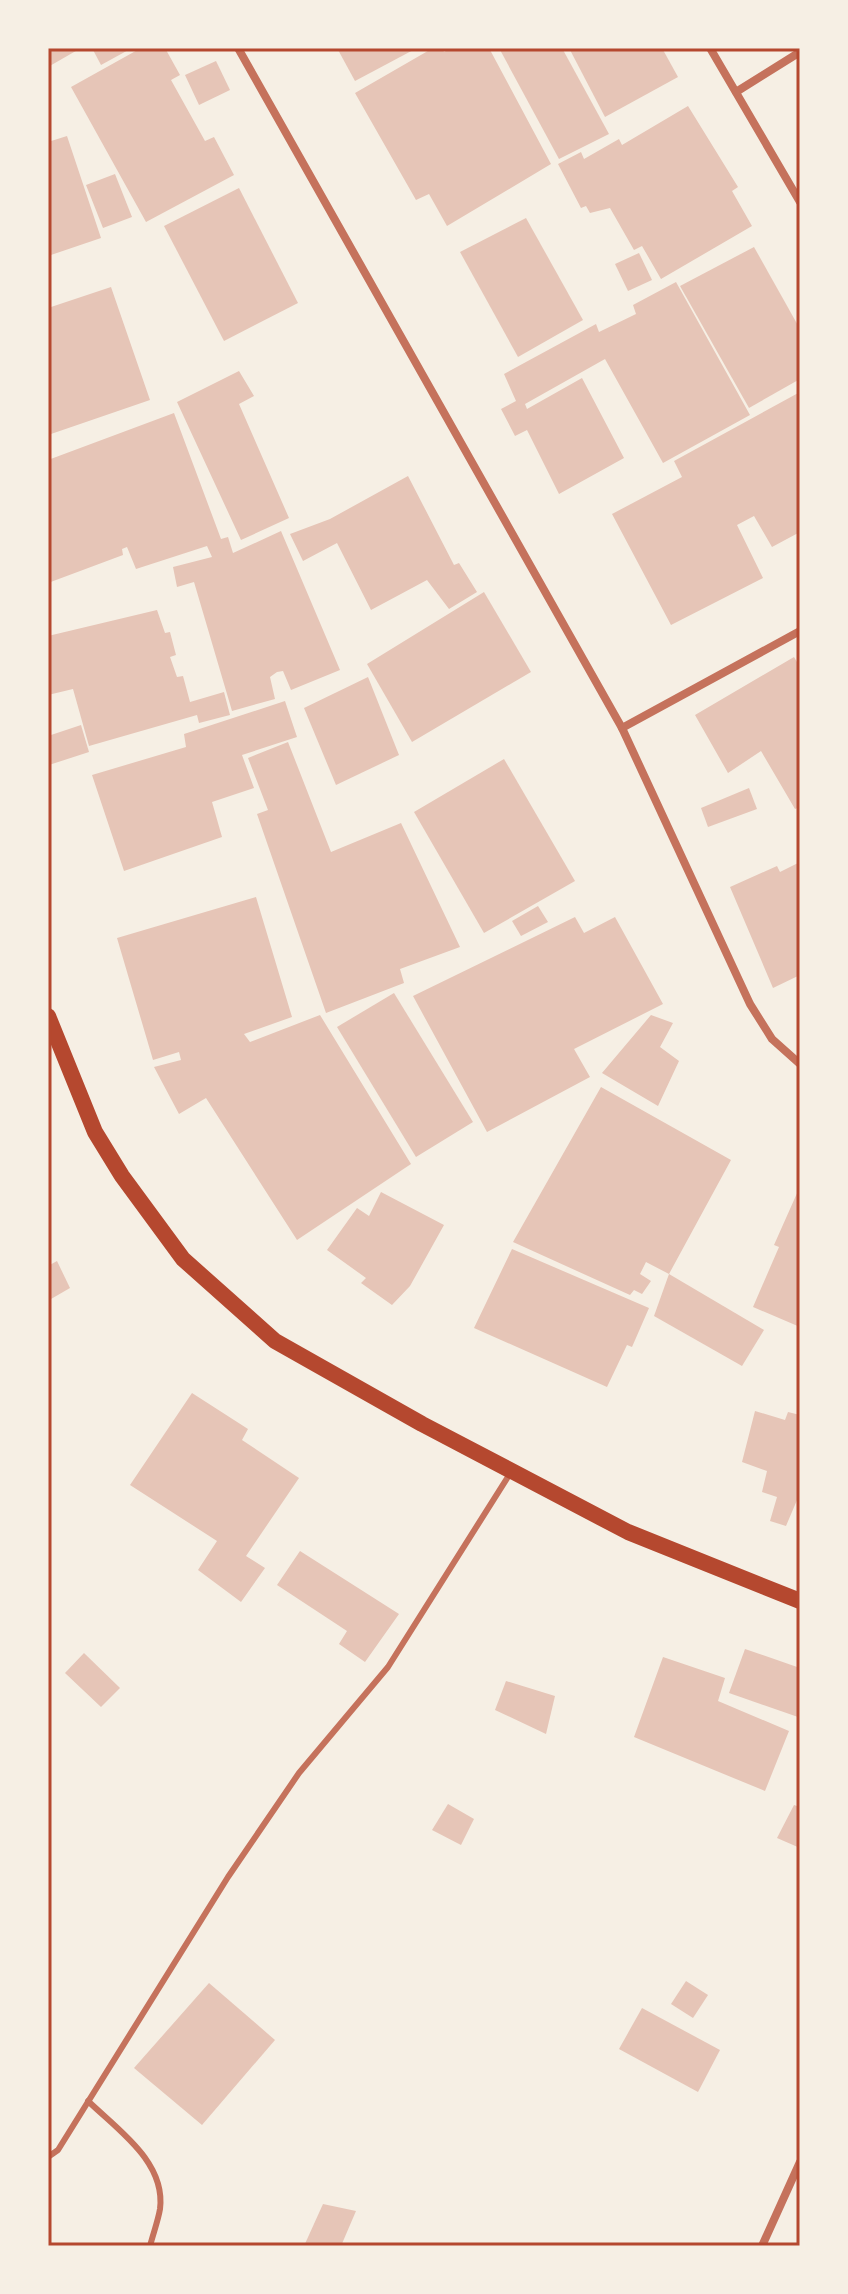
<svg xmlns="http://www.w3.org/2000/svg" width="848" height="2294" font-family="'Sofia Sans Condensed',sans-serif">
  <rect width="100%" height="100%" fill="#f6efe4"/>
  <!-- building -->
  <g fill="#e6c5b7">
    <path d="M48 48H81L48 67Z"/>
    <path d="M92 48H132L101 65Z"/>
    <path d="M141 48H165L180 75 171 80 205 141 214 137 234 175 146 222 71 87Z"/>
    <path d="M337 48H417L355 81Z"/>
    <path d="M433 48H442L444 52 451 48H489L551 164 447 226 429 194 416 200 355 93Z"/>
    <path d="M499 48H562L609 134 559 159Z"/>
    <path d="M569 48H662L678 77 605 117Z"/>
    <path d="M216 61 230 90 199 105 185 75Z"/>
    <path d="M688 106 738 187 732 191 752 226 661 279 642 246 634 250 610 208 590 213 586 206 581 208 558 164 581 152 584 159 619 139 622 145Z"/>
    <path d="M67 136 101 238 48 256V142Z"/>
    <path d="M115 174 132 217 103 228 86 185Z"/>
    <path d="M239 188 298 303 224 341 164 226Z"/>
    <path d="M526 218 583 320 518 357 460 252Z"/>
    <path d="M754 247 800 329V379L749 408 680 286Z"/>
    <path d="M639 253 652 280 628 291 615 264Z"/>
    <path d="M676 282 750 415 663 463 605 359 525 404 527 409 582 378 624 458 559 494 527 430 515 436 501 409 516 401 504 374 596 324 599 332 636 314 633 305Z"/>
    <path d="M111 287 150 400 51 434 48 426V393L51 392 48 383V308Z"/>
    <path d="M239 371 254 396 239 404 289 518 241 540 177 402Z"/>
    <path d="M800 392V532L772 547 754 516 737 525 763 578 671 625 612 514 682 477 674 461Z"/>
    <path d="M174 413 221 539 228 537 233 553 281 531 340 670 291 690 283 671 277 672 270 677 275 699 232 711 194 582 177 587 173 567 212 557 207 546 136 569 127 547 122 549 123 555 48 583V460Z"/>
    <path d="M408 476 454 565 459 563 477 592 449 609 427 580 371 610 337 543 303 561 290 534 330 519Z"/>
    <path d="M484 592 531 672 412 742 367 664Z"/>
    <path d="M157 610 165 633 170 632 176 655 170 657 177 677 183 676 190 702 224 692 230 715 199 723 197 715 89 746 73 689 48 695V636Z"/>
    <path d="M794 657 800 667V807L795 809 761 751 728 773 695 715Z"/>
    <path d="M368 677 399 755 336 785 304 708Z"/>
    <path d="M285 701 297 737 242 755 254 788 212 802 222 837 124 871 92 775 186 747 184 734Z"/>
    <path d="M81 725 89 752 49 765 48 736Z"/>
    <path d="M288 742 331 852 401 823 460 947 400 969 404 983 326 1013 257 814 268 810 248 758Z"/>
    <path d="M504 759 575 881 484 933 414 812Z"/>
    <path d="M749 788 757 809 708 827 701 808Z"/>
    <path d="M800 862V975L773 988 730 887 777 866 780 872Z"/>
    <path d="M256 897 292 1017 244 1034 250 1042 320 1015 411 1164 297 1240 206 1098 179 1114 154 1067 181 1060 179 1052 153 1060 117 938Z"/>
    <path d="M538 906 548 922 521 936 512 921Z"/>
    <path d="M575 917 584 933 615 917 663 1004 574 1049 590 1077 487 1132 413 996Z"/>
    <path d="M394 993 473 1122 416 1157 337 1027Z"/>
    <path d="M651 1015 673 1023 660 1047 679 1061 658 1106 602 1073Z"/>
    <path d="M601 1087 731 1160 669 1274 646 1262 640 1274 651 1281 642 1294 634 1290 630 1295 513 1242Z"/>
    <path d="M798 1191H800V1327L753 1307 779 1247 774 1245Z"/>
    <path d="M381 1192 444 1225 410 1286 392 1305 361 1283 366 1278 327 1250 357 1208 369 1216Z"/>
    <path d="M512 1249 649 1308 632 1347 627 1345 607 1387 474 1328Z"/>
    <path d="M57 1261 70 1288 51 1299 48 1293V1266Z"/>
    <path d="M669 1274 764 1330 742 1366 654 1316Z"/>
    <path d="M192 1393 248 1429 242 1440 299 1478 246 1556 265 1568 241 1602 198 1570 217 1541 130 1485Z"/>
    <path d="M755 1411 785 1420 788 1412 800 1415V1493L786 1526 770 1521 777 1497 762 1492 767 1471 742 1462Z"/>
    <path d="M300 1551 399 1614 365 1662 339 1644 347 1631 277 1585Z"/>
    <path d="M745 1649 800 1668 798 1717 729 1693Z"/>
    <path d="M84 1653 120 1688 101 1707 65 1673Z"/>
    <path d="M663 1657 725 1678 718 1701 789 1731 765 1791 634 1737Z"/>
    <path d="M506 1681 555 1696 546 1734 495 1710Z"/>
    <path d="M448 1804 474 1819 461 1845 432 1830Z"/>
    <path d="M794 1805 800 1807V1848L777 1838Z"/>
    <path d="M686 1981 708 1995 693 2018 671 2004Z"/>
    <path d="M209 1983 275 2040 202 2125 134 2068Z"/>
    <path d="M642 2008 720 2050 698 2092 619 2049Z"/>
    <path d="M323 2204 356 2211 341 2246H304Z"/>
  </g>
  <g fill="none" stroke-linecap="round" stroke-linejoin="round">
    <!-- service -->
    <g stroke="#c5725c" stroke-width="6">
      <path d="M88 2101C118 2130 166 2162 160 2209 158 2221 153 2234 150 2246"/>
      <path d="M48 2157 58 2150 228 1877 299 1773 388 1667 511 1472"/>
    </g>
    <!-- minor -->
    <g stroke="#c5725c" stroke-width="8">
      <path d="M238 48 622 728 750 1004 772 1039 800 1064"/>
      <path d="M710 48 800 202"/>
      <path d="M736 92 800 52"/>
      <path d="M622 728 800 631"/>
      <path d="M762 2246 800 2162"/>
    </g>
    <!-- secondary -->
    <path stroke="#b5482f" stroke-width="16" d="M48 1016 95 1132 122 1176 183 1259 275 1341 422 1424 628 1532 800 1601"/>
  </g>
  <!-- border -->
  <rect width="848" height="2294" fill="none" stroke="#f6efe4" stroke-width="100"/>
  <rect x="50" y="50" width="748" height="2194" fill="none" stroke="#b5482f" stroke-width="3"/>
</svg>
